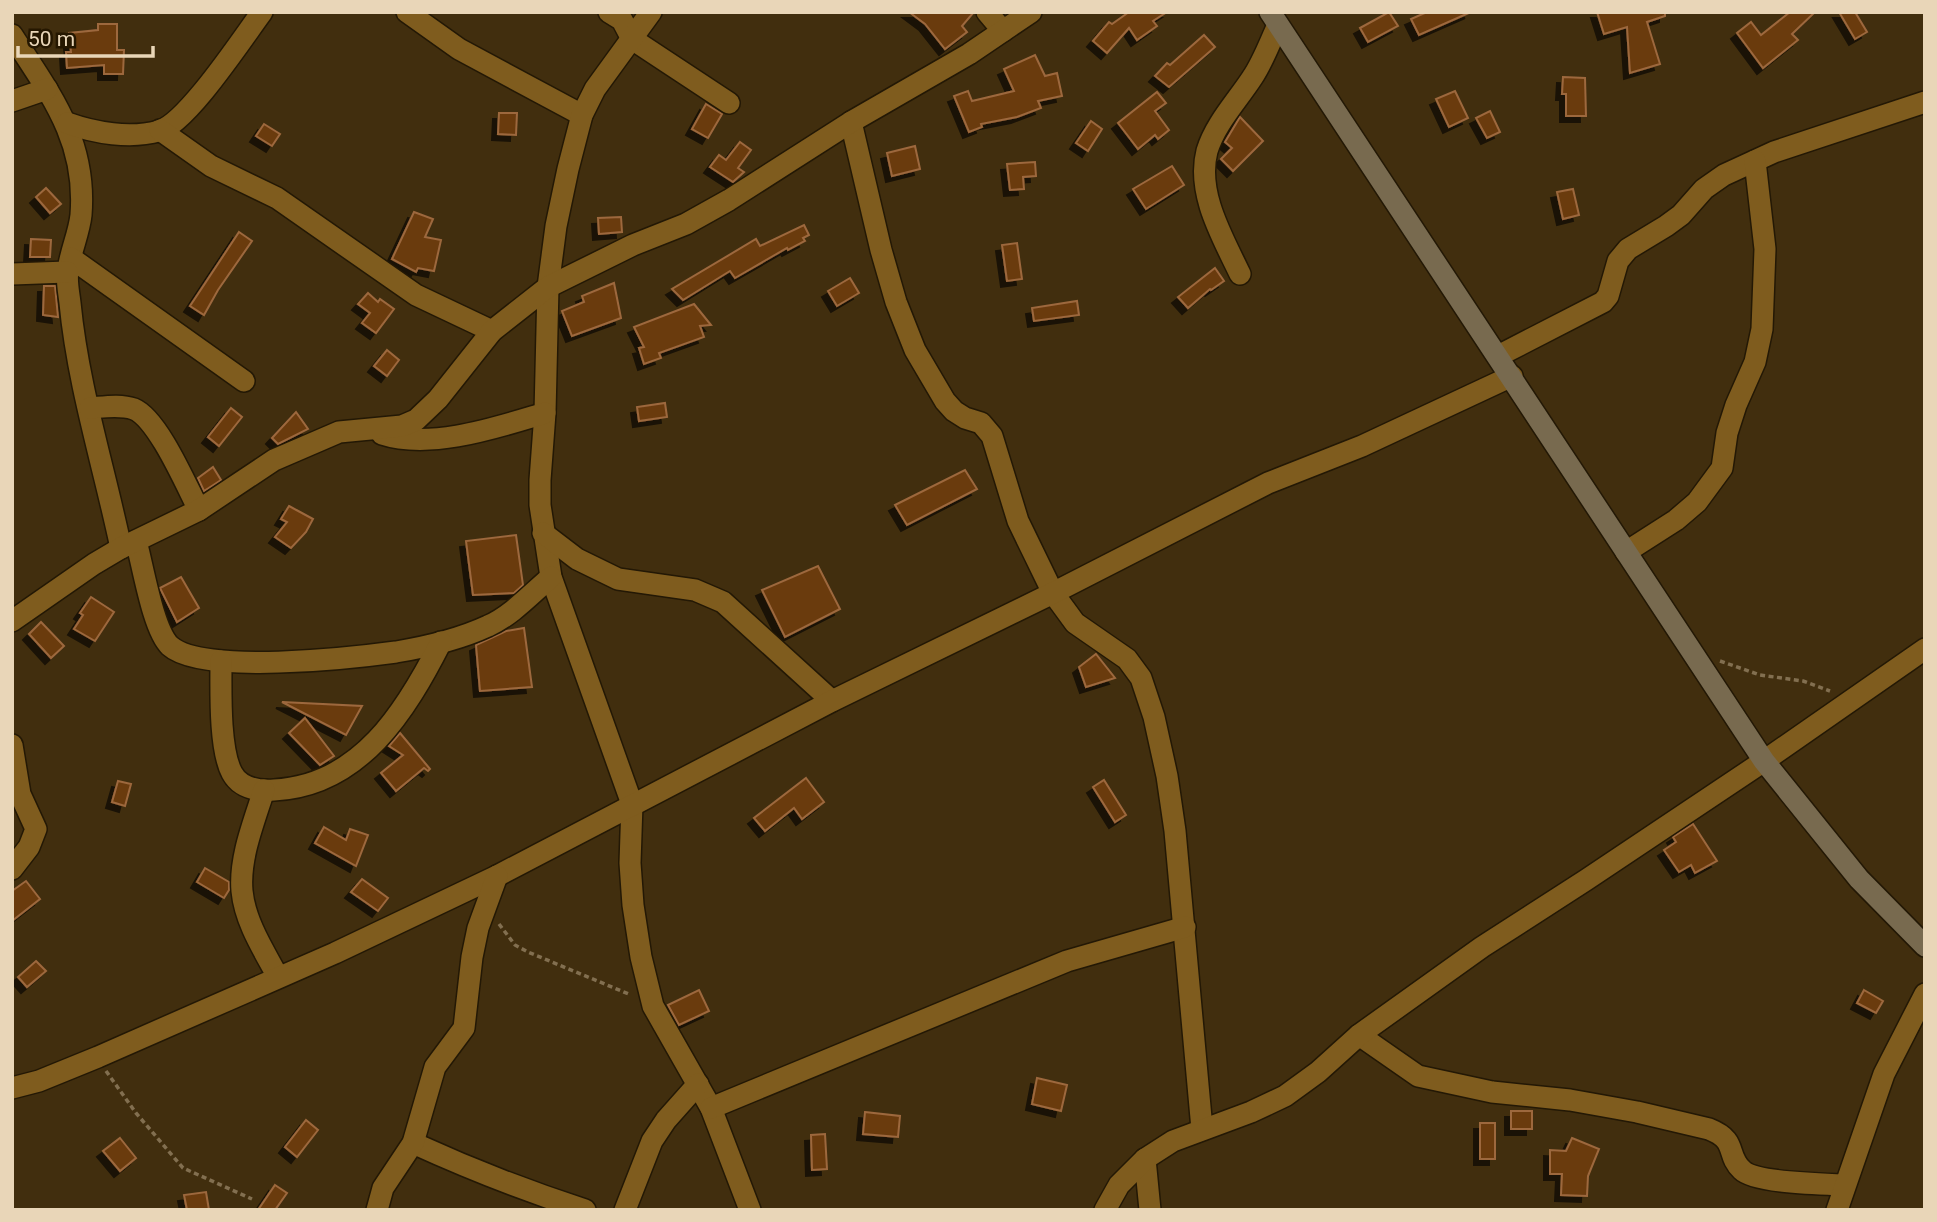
<svg xmlns="http://www.w3.org/2000/svg" width="1937" height="1222" font-family="Roboto,sans-serif">
  <defs>
    <filter id="shadow"><feDropShadow dx="-6" dy="6" stdDeviation="0" flood-color="#0009"/></filter>
  </defs>
  <rect width="100%" height="100%" fill="#412e0e"/>
  <!-- building -->
  <g fill="#6a3b0f" stroke="#9d683d" stroke-width="2" filter="url(#shadow)">
    <path d="M909 12H974L962 26 967 32 945 49 925 24Z"/>
    <path d="M1129 12H1167L1153 21 1157 26 1137 40 1129 28 1107 53 1093 41 1109 22 1112 24Z"/>
    <path d="M1389 12 1398 26 1368 42 1360 28Z"/>
    <path d="M1427 12H1471L1419 35 1411 19Z"/>
    <path d="M1597 12H1665V16L1647 22 1660 64 1630 73 1627 27 1604 34Z"/>
    <path d="M1790 12H1815L1792 34 1798 40 1763 68 1737 33 1751 22 1761 35Z"/>
    <path d="M1839 12H1855L1867 32 1855 39Z"/>
    <path d="M98 24H117V50H124L123 74H104V65L67 68 66 52H71L69 33 98 30Z"/>
    <path d="M1204 35 1215 47 1169 87 1155 76 1167 63 1170 65Z"/>
    <path d="M1035 55 1045 76 1057 73 1062 96 1038 101 1041 108 1017 117 981 124 982 127 969 132 954 96 968 91 972 101 1014 91 1004 69Z"/>
    <path d="M1563 77 1585 78 1586 116H1566V94H1562Z"/>
    <path d="M1455 91 1468 118 1449 127 1436 99Z"/>
    <path d="M1157 92 1166 103 1155 111 1169 130 1158 139 1155 135 1138 149 1118 123Z"/>
    <path d="M706 104 722 114 708 138 692 129Z"/>
    <path d="M1490 111 1500 132 1487 138 1476 118Z"/>
    <path d="M499 113H517L516 135 498 134Z"/>
    <path d="M1240 117 1263 141 1233 171 1221 159 1232 148 1225 142Z"/>
    <path d="M1091 121 1102 129 1088 151 1076 143Z"/>
    <path d="M264 124 280 134 272 146 256 136Z"/>
    <path d="M740 142 751 150 738 168 744 172 733 182 710 167 719 155 726 160Z"/>
    <path d="M915 146 920 169 892 176 887 153Z"/>
    <path d="M1035 162 1036 176 1023 177 1024 189 1010 190 1007 164Z"/>
    <path d="M1172 166 1184 185 1146 209 1133 189Z"/>
    <path d="M46 188 61 204 50 213 36 197Z"/>
    <path d="M1573 189 1579 215 1563 219 1557 192Z"/>
    <path d="M414 212 433 219 425 237 441 240 434 271 418 268 416 272 392 259Z"/>
    <path d="M621 217 622 232 599 234 598 218Z"/>
    <path d="M804 225 809 235 803 238 805 241 788 250 787 248 735 278 730 271 683 300 672 289 756 239 760 246Z"/>
    <path d="M239 232 252 241 218 290 204 315 190 306Z"/>
    <path d="M31 239 51 240 50 257H30Z"/>
    <path d="M1017 243 1022 279 1007 281 1002 245Z"/>
    <path d="M1215 268 1224 281 1211 290 1210 289 1188 308 1178 297Z"/>
    <path d="M850 278 859 293 837 306 828 291Z"/>
    <path d="M614 283 621 318 572 336 562 311 584 302 582 296Z"/>
    <path d="M44 286H55L58 317 43 315Z"/>
    <path d="M368 293 378 302 380 299 394 309 376 333 362 323 370 313 358 304Z"/>
    <path d="M1077 301 1079 315 1034 321 1032 308Z"/>
    <path d="M694 304 711 325 700 326 704 337 659 353 661 358 644 364 639 348 644 347 634 327Z"/>
    <path d="M387 350 399 360 387 376 374 366Z"/>
    <path d="M665 403 667 417 639 421 637 407Z"/>
    <path d="M231 408 242 417 219 446 208 437Z"/>
    <path d="M296 412 308 429 278 444 272 438Z"/>
    <path d="M213 467 221 480 204 491 198 478Z"/>
    <path d="M965 470 977 489 907 525 895 505Z"/>
    <path d="M289 506 313 519 306 532 291 548 275 537 287 522 281 519Z"/>
    <path d="M516 535 523 585 514 593 473 595 466 541Z"/>
    <path d="M818 566 840 609 785 637 762 590Z"/>
    <path d="M181 577 199 608 177 622 160 588Z"/>
    <path d="M91 597 114 612 95 641 74 629 83 615 80 613Z"/>
    <path d="M41 622 64 646 51 658 29 634Z"/>
    <path d="M524 628 532 687 480 691 476 645 506 631Z"/>
    <path d="M1096 654 1115 678 1086 687 1079 667Z"/>
    <path d="M282 702 362 706 346 735Z"/>
    <path d="M305 718 334 756 320 765 289 733Z"/>
    <path d="M400 733 430 769 428 771 424 768 396 791 381 773 403 755 389 746Z"/>
    <path d="M806 778 824 802 802 819 794 808 765 831 754 818Z"/>
    <path d="M1104 780 1126 815 1115 822 1093 787Z"/>
    <path d="M118 781 131 784 125 806 112 802Z"/>
    <path d="M1693 824 1717 861 1695 873 1691 865 1679 872 1664 850 1676 842 1673 837Z"/>
    <path d="M324 827 346 840 350 829 368 835 356 866 315 843Z"/>
    <path d="M205 868 229 882V890L224 898 197 882Z"/>
    <path d="M362 879 388 898 378 911 351 892Z"/>
    <path d="M26 881 40 899 12 921V891Z"/>
    <path d="M36 961 46 971 27 987 18 977Z"/>
    <path d="M699 990 709 1011 679 1025 668 1005Z"/>
    <path d="M1864 990 1883 1001 1876 1013 1857 1003Z"/>
    <path d="M1037 1078 1067 1085 1061 1111 1032 1104Z"/>
    <rect x="1511" y="1111" width="21" height="18"/>
    <path d="M865 1112 900 1116 898 1137 863 1134Z"/>
    <path d="M306 1120 318 1130 297 1157 285 1147Z"/>
    <rect x="1480" y="1123" width="15" height="36"/>
    <path d="M825 1134 827 1169 812 1170 811 1135Z"/>
    <path d="M120 1138 136 1158 120 1171 103 1151Z"/>
    <path d="M1572 1138 1599 1149 1588 1176 1587 1196 1561 1195 1562 1174H1550V1150L1566 1151Z"/>
    <path d="M275 1185 287 1193 275 1210H258Z"/>
    <path d="M206 1192 209 1210H187L184 1195Z"/>
  </g>
  <g fill="none" stroke-linecap="round" stroke-linejoin="round">
    <!-- minor casing -->
    <g stroke="#231805" stroke-width="24">
      <g id="minor">
        <path d="M407 12 459 49 582 115"/>
        <path d="M609 12 622 20 632 39 729 103"/>
        <path d="M651 12 595 89 582 115 568 169 556 226 548 287 545 413 540 480V505L551 577 632 804 630 863 633 905 641 957 653 1006 711 1108 750 1210"/>
        <path d="M987 12 1003 31"/>
        <path d="M12 35C50 94 87 140 81 215 79 234 70 252 68 271 66 281 69 293 70 303 78 386 104 467 121 548"/>
        <path d="M12 101 47 89"/>
        <path d="M851 122 881 250 896 302 915 350 945 401 954 411 965 418 981 423 992 436 1018 521 1053 593 1075 623 1127 659 1141 678 1154 717 1167 776 1175 831 1202 1129"/>
        <path d="M67 123C95 133 130 139 159 131 187 123 242 39 262 12"/>
        <path d="M160 130 211 166 277 198 416 295 492 331"/>
        <path d="M71 258 244 381"/>
        <path d="M12 274 67 272"/>
        <path d="M1240 274C1223 238 1196 193 1207 151 1215 124 1237 101 1252 78 1263 62 1270 42 1278 25"/>
        <path d="M1498 356 1603 302 1608 296 1618 261 1628 249 1666 226 1681 215 1704 189 1724 175 1774 152 1925 102"/>
        <path d="M90 408C104 407 120 404 134 409 158 419 186 485 199 510"/>
        <path d="M382 434C431 450 498 427 545 413"/>
        <path d="M543 533 577 559 618 579 695 590 723 602 832 701"/>
        <path d="M136 541C143 566 153 630 170 646 202 675 352 658 396 652 426 647 460 639 488 626 511 616 531 594 551 577"/>
        <path d="M1626 552 1676 520 1697 502 1722 468 1727 433 1736 405 1755 362 1762 329 1765 249 1755 161"/>
        <path d="M12 621 94 564 121 548 199 510 274 460 339 432 402 426 416 420 438 399 492 331 548 287 633 245 686 224 729 200 851 122 969 54 1031 12"/>
        <path d="M221 661C221 689 219 749 232 773 240 788 258 791 274 790 360 786 406 711 441 642"/>
        <path d="M12 745 20 794 36 829 29 847 12 869"/>
        <path d="M264 790C254 822 239 858 242 891 245 922 264 951 278 977"/>
        <path d="M1359 1035 1418 1076 1492 1092 1570 1100 1637 1112 1709 1129C1739 1141 1725 1154 1742 1170 1755 1183 1824 1184 1845 1185"/>
        <path d="M12 1088 39 1081 98 1057 335 953 497 876 832 701 1053 593 1268 483 1362 446 1512 376"/>
        <path d="M711 1108 1067 961 1185 927"/>
        <path d="M413 1143C470 1169 526 1191 585 1210"/>
        <path d="M1145 1159 1150 1210"/>
        <path d="M377 1210 383 1188 413 1143 435 1067 464 1028 472 957 478 928 497 876"/>
        <path d="M625 1210 652 1141 666 1120 698 1084"/>
        <path d="M1105 1210 1119 1185 1145 1159 1173 1141 1251 1112 1285 1096 1318 1072 1359 1035 1482 947 1586 880 1764 761 1925 649"/>
        <path d="M1837 1210 1884 1074 1925 994"/>
      </g>
    </g>
    <!-- secondary casing -->
    <g stroke="#231805" stroke-width="24">
      <path id="secondary" d="M1270 12 1764 761 1859 879 1925 946"/>
    </g>
    <!-- path -->
    <g stroke="#826f50" stroke-width="3.5" stroke-dasharray="5 3.5" stroke-linecap="butt">
      <path d="M1720 661 1760 675 1803 681 1830 691"/>
      <path d="M499 924 515 945 528 952 631 995"/>
      <path d="M106 1071 136 1113 183 1168 252 1199"/>
    </g>
    <!-- minor -->
    <use href="#minor" stroke="#7f5c1e" stroke-width="21"/>
    <!-- secondary -->
    <use href="#secondary" stroke="#786a4f" stroke-width="21"/>
  </g>
  <!-- border -->
  <rect width="1937" height="1222" fill="none" stroke="#e9d6b8" stroke-width="28"/>
  <!-- scale -->
  <path d="M18 46v10h135v-10" fill="none" stroke="#e9d6b8" stroke-width="3.5"/>
  <text x="28" y="46" font-size="21" fill="#e9d6b8" stroke="#251700" stroke-width="5" paint-order="stroke">50 m</text>
</svg>
